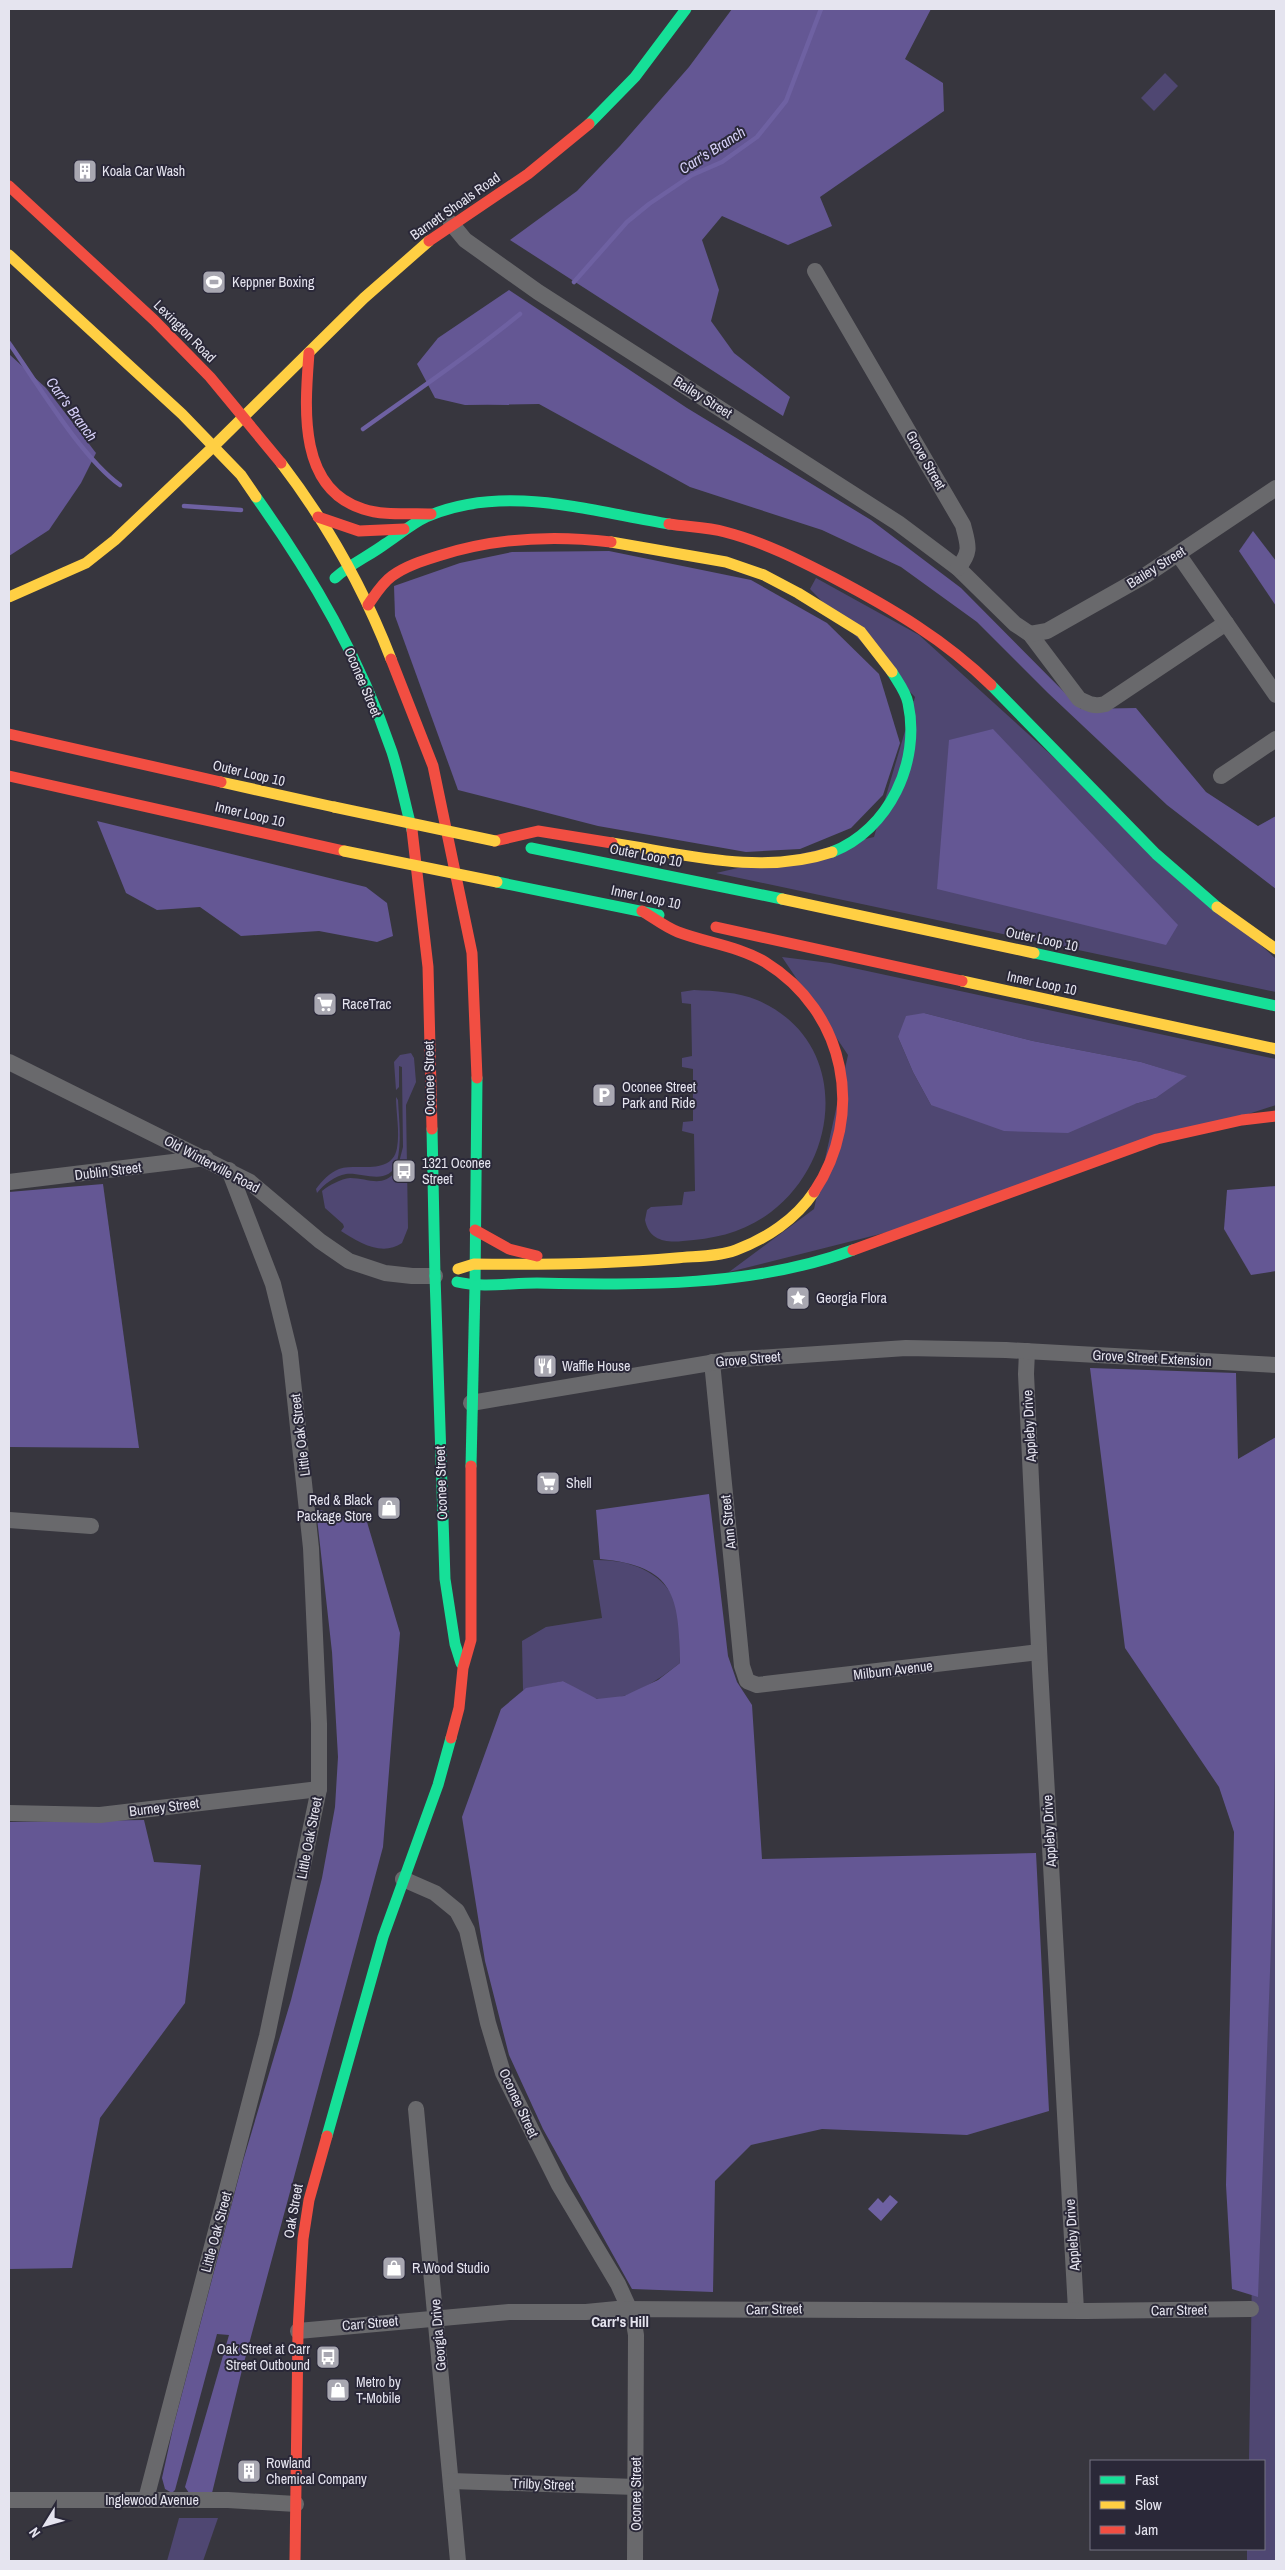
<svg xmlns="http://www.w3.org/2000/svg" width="1285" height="2570" font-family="'Archivo Narrow',sans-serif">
  <rect width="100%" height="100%" fill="#37363e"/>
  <!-- green -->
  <g fill="#4f4772" fill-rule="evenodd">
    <path d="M1165 73 1178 86 1154 111 1141 98Z"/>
    <path d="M816 578 919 635 1276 959V992L716 873 874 837 915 697 810 589Z"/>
    <path d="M782 957 830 963 1276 1059V1105L892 1231 729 1272 814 1209 848 1055ZM924 1013 1033 1041 1141 1062 1186 1076 1156 1098 1135 1104 931 1105 913 1072 898 1037Z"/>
    <path d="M694 990C715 991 738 992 757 1000 849 1039 843 1157 771 1212 745 1232 715 1239 683 1241 665 1243 649 1240 645 1220L647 1210 651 1207 682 1205 684 1192 695 1191 694 1134 682 1131 683 1122 693 1121V1069L682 1067V1058L692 1056 691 1004 682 1003 681 992Z"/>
    <path d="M411 1053 414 1058 416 1082 406 1105 408 1228 402 1243C382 1257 358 1242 341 1231L344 1227 343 1224 325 1208 322 1191C329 1185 341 1179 350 1178 369 1178 382 1189 397 1170L403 1147 402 1073V1067L399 1066V1087L396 1090 394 1062 400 1055Z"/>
    <path d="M396 1097 398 1100C399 1121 402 1142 397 1162 389 1187 363 1172 346 1174 335 1176 324 1184 317 1193L316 1189C322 1181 329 1173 339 1169 357 1163 392 1176 397 1148 400 1132 396 1113 396 1097Z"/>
    <path d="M593 1560C625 1559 661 1569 675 1601 681 1616 679 1646 680 1663 660 1679 625 1703 598 1699 587 1698 573 1686 563 1681L523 1690 522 1641 546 1627 602 1618Z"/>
    <path d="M1276 1570V2561H1247V2549H1264V2461H1249L1262 1645Z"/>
    <path d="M179 2518H218L203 2561H167Z"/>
  </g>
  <!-- forest -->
  <g fill="#645794">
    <path d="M732 9H931L905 59 943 83 944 111 820 197 832 226 788 245 722 216 702 240 719 290 711 321 734 353 790 397 783 416 510 240 577 191 620 146 689 67Z"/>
    <path d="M509 290 687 408 871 520 961 588 1081 709 1136 708 1206 792 1258 826 1276 816V889L1167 805 1048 693 977 622 901 567 822 530 690 487 539 404 465 405 435 398 417 364 438 338Z"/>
    <path d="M9 354 46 388 96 453 81 483 49 530 9 556Z"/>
    <path d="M1253 531 1276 561V606L1239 551Z"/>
    <path d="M609 551 751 580 827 623 879 674 900 743 883 795 851 828 800 849 746 852 598 826 458 790 395 616 394 586 460 563 512 552Z"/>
    <path d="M993 729 1178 925 1166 945 937 889 949 740Z"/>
    <path d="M97 821 366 887 387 903 393 936 377 942 319 931 241 936 200 907 157 910 126 893Z"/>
    <path d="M924 1013 1033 1041 1141 1062 1187 1076 1156 1098 1135 1104 1068 1133 1004 1131 931 1105 913 1072 898 1037 906 1016Z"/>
    <path d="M103 1184 139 1448 9 1447V1192Z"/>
    <path d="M1276 1186V1271L1251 1275 1224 1229 1227 1190Z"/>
    <path d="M1090 1368 1236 1373 1238 1459 1276 1437V1693L1272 1917 1258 2297 1232 2289 1226 2185 1234 1832 1219 1787 1125 1648Z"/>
    <path d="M709 1494 728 1656 737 1682 752 1705 762 1859 1036 1853 1049 2111 967 2135 822 2129 751 2145 715 2181 713 2292 632 2289 543 2129 509 2055 485 1961 462 1817 501 1709 526 1688 563 1681 597 1699 624 1696 658 1680 680 1663C679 1596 675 1566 600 1559L596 1510Z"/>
    <path d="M316 1509 367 1522 400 1633 383 1847 242 2370 212 2493H189L185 2487 229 2335 217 2334 175 2490 172 2493 165 2489 162 2478 173 2428 243 2161 291 2000 322 1878 335 1807 338 1757 332 1652Z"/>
    <path d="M144 1820 154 1862 201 1865 185 2003 100 2118 72 2268 9 2269V1822Z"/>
  </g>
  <!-- water -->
  <path fill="#6e61a2" d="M890 2195 898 2202 881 2221 868 2209 878 2198 883 2203Z"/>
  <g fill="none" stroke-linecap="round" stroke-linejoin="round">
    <!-- stream -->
    <g stroke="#6e61a2" stroke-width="4.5">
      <path d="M574 282 627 222 649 204 692 175 722 162 757 137 786 101 821 9"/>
      <path d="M9 343C38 384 81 457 120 485"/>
      <path d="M363 429C416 391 470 355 520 314"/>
      <path d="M184 506 241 510"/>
    </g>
    <!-- street -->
    <g stroke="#69696c" stroke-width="16">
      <path d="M451 223 465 240 538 292 898 523 958 568 1015 624 1030 634 1079 699C1089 704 1094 707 1105 704L1226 623"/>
      <path d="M815 271 963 525C968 545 972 551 958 568"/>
      <path d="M1178 554 1276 695"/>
      <path d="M1030 634 1047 631 1146 575 1276 488"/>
      <path d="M1221 776 1276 739"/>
      <path d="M9 1062 250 1182 320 1241 349 1261 385 1273 412 1276H435"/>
      <path d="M9 1182 206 1158"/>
      <path d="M1027 1351 1026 1374 1040 1669 1076 2310"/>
      <path d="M712 1362 742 1666 747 1681 757 1685 1039 1652"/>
      <path d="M471 1403 728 1360 906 1348 1006 1350 1276 1365"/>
      <path d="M9 1520 91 1526"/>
      <path d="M9 1813 100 1815 319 1789"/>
      <path d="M403 1879 435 1893 457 1911 467 1930 488 2023 503 2073 559 2185 618 2284 633 2317 636 2335 635 2561"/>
      <path d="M416 2109 458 2561"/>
      <path d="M298 2331 509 2312H586L617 2309 1086 2311 1251 2309"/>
      <path d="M451 2481 636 2487"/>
      <path d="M146 2499 267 2036 319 1789V1724L311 1548 290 1353 273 1284 229 1170"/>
      <path d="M9 2500H228L296 2504"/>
    </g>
    <!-- fast -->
    <g stroke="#16e098" stroke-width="11">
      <path d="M589 124 635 77 686 9"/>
      <path d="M256 497C313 577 360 658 392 752 400 777 405 804 412 830"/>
      <path d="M335 578C350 564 369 556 385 544 399 535 411 524 426 517 504 483 589 511 669 524"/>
      <path d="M991 685 1156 854 1217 907"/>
      <path d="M531 848 782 899"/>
      <path d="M832 852C889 830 921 762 908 703 906 692 898 682 892 672"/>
      <path d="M497 882 659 915"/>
      <path d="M1034 953 1276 1006"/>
      <path d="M432 1129 435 1276"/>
      <path d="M435 1276 445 1579 455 1644 461 1663"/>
      <path d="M457 1282C484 1288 509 1283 537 1283 642 1285 753 1287 853 1250"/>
      <path d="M475 1286 477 1078"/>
      <path d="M471 1466 475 1286"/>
      <path d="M327 2136 383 1937 438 1785 451 1738"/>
    </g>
    <!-- slow -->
    <g stroke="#ffcf43" stroke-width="11">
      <path d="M9 255 182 414 241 475 256 497"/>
      <path d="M215 445 364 298 429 241"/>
      <path d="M281 463C326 522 364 589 391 659"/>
      <path d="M611 542 726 562 764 575 798 593 861 632 892 672"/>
      <path d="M9 597 86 563 115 540 215 445"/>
      <path d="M221 782 334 807"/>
      <path d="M612 843C684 854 761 876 832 852"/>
      <path d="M782 899 1034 953"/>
      <path d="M1217 907 1276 949"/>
      <path d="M962 981 1276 1049"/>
      <path d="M458 1269 474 1264C542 1265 609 1264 676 1258 696 1256 717 1257 736 1250 766 1239 796 1219 814 1192"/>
    </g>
    <!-- jam -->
    <g stroke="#f24e42" stroke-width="11">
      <path d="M9 186 154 320 210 377 281 463"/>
      <path d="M429 241 528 174 589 124"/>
      <path d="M309 353C305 407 297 488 363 509 384 516 408 513 431 514"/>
      <path d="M318 517 359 531 404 529"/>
      <path d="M669 524C688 527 707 527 725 532 764 542 799 560 834 578 891 608 945 640 991 685"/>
      <path d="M368 605C375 595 382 583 392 576 406 566 422 561 438 556 494 538 553 535 611 542"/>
      <path d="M391 659 433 766 472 953 477 1078"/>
      <path d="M9 734 221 782"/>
      <path d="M9 776 344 851"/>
      <path d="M412 830 428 967 432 1129"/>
      <path d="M495 841 538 831 612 843"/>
      <path d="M642 911C654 918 665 927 678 932 707 943 738 946 765 962 846 1012 866 1114 814 1192"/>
      <path d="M716 927 962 981"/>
      <path d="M475 1230 509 1249 537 1256"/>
      <path d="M853 1250 1157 1139 1242 1120 1276 1116"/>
      <path d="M451 1738 459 1708 463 1668 471 1640V1466"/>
      <path d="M295 2561 298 2331 303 2239 309 2200 327 2136"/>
    </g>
    <!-- slow-bridge -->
    <g stroke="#ffcf43" stroke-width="11">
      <path d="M334 807 495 841"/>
      <path d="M344 851 497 882"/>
    </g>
  </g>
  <!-- icons -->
  <defs>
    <g id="building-square" transform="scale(1.25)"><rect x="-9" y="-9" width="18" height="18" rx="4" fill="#a8a7b1" stroke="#2a2838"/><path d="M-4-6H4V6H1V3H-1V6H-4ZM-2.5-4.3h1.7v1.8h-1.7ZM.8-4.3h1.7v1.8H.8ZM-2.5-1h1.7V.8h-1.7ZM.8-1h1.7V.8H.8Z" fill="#fff"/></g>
    <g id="stadium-square" transform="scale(1.25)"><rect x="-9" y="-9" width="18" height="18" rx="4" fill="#a8a7b1" stroke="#2a2838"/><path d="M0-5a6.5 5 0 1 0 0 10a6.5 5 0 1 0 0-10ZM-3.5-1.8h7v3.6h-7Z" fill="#fff"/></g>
    <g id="supermarket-square" transform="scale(1.25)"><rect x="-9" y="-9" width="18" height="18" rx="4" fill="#a8a7b1" stroke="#2a2838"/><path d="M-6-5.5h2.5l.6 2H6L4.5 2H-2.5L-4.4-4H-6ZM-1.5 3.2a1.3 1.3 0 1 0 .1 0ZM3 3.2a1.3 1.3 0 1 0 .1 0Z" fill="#fff"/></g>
    <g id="parking-square" transform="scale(1.25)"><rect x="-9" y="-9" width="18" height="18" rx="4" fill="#a8a7b1" stroke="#2a2838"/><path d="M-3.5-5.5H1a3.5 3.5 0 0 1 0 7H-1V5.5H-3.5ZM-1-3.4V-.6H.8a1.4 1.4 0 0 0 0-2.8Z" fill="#fff"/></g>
    <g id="bus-square" transform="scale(1.25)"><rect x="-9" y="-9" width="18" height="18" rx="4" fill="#a8a7b1" stroke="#2a2838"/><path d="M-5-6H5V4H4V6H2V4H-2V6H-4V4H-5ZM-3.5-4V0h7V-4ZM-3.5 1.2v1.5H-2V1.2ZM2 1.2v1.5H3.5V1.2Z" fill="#fff"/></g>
    <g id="sight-square" transform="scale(1.25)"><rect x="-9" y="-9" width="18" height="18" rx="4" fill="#a8a7b1" stroke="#2a2838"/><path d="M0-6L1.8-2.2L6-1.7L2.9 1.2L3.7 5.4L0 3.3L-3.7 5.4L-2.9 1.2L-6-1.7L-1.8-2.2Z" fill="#fff"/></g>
    <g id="restaurant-square" transform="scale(1.25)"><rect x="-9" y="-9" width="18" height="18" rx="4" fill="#a8a7b1" stroke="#2a2838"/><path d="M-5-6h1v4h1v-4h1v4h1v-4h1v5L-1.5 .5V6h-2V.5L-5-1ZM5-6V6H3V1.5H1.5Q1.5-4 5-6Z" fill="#fff"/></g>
    <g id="shop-square" transform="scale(1.25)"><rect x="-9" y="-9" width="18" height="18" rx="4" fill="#a8a7b1" stroke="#2a2838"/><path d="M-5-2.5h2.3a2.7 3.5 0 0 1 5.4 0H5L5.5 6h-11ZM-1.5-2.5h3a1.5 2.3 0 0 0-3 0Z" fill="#fff"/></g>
  </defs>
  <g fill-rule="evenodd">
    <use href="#building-square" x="85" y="171"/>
    <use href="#stadium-square" x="214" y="282"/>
    <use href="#supermarket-square" x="325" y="1004"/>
    <use href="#parking-square" x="604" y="1095"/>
    <use href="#bus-square" x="404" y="1171"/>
    <use href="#sight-square" x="798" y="1298"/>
    <use href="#restaurant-square" x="545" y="1366"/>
    <use href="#supermarket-square" x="548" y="1483"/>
    <use href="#shop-square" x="389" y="1508"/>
    <use href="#shop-square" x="394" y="2268"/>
    <use href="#bus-square" x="328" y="2357"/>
    <use href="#shop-square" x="338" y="2390"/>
    <use href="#building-square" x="249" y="2471"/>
  </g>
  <g text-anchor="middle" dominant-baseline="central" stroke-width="4" stroke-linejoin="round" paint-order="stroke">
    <!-- poi labels -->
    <g font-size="14" fill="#e5e4ef" stroke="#2a2838" text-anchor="start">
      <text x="102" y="171">Koala Car Wash</text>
      <text x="232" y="282">Keppner Boxing</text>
      <text x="342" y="1004">RaceTrac</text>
      <text x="622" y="1087">Oconee Street<tspan x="622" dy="16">Park and Ride</tspan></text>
      <text x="422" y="1163">1321 Oconee<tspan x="422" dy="16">Street</tspan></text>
      <text x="816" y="1298">Georgia Flora</text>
      <text x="562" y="1366">Waffle House</text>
      <text x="566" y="1483">Shell</text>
      <text x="372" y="1500" text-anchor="end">Red &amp; Black<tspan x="372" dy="16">Package Store</tspan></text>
      <text x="412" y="2268">R.Wood Studio</text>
      <text x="310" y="2349" text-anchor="end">Oak Street at Carr<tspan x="310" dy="16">Street Outbound</tspan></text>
      <text x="356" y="2382">Metro by<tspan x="356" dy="16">T-Mobile</tspan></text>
      <text x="266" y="2463">Rowland<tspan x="266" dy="16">Chemical Company</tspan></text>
    </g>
    <!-- street labels -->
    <g font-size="14" fill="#e5e4ef" stroke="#2a2838">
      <text transform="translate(455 206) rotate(-35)">Barnett Shoals Road</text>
      <text transform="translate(185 331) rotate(45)">Lexington Road</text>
      <text transform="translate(703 397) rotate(32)">Bailey Street</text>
      <text transform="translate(926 460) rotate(60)">Grove Street</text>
      <text transform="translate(1156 567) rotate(-32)">Bailey Street</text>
      <text transform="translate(363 682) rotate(67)">Oconee Street</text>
      <text transform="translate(249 773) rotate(13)">Outer Loop 10</text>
      <text transform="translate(250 814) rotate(13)">Inner Loop 10</text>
      <text transform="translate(646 855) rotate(11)">Outer Loop 10</text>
      <text transform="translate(646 897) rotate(12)">Inner Loop 10</text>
      <text transform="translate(1042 939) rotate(12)">Outer Loop 10</text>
      <text transform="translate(1042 983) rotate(12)">Inner Loop 10</text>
      <text transform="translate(429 1078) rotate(-91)">Oconee Street</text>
      <text transform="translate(212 1164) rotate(28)">Old Winterville Road</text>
      <text transform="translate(108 1171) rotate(-7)">Dublin Street</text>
      <text transform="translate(1152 1358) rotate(3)">Grove Street Extension</text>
      <text transform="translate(748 1359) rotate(-5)">Grove Street</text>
      <text transform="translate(1029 1426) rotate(-93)">Appleby Drive</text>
      <text transform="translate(300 1435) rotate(-97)">Little Oak Street</text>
      <text transform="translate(441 1483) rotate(-92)">Oconee Street</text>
      <text transform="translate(728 1522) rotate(-96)">Ann Street</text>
      <text transform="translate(893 1670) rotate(-7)">Milburn Avenue</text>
      <text transform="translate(164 1807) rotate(-7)">Burney Street</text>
      <text transform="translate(1049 1831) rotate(-93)">Appleby Drive</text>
      <text transform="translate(309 1838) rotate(-79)">Little Oak Street</text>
      <text transform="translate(519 2103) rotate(65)">Oconee Street</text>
      <text transform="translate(293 2211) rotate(-80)">Oak Street</text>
      <text transform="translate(216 2232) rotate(-75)">Little Oak Street</text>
      <text transform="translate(1072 2235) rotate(-94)">Appleby Drive</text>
      <text transform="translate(774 2309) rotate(-1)">Carr Street</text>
      <text transform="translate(1179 2310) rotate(-1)">Carr Street</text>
      <text transform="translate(370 2323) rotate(-5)">Carr Street</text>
      <text transform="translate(438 2335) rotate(-95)">Georgia Drive</text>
      <text transform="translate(543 2484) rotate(2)">Trilby Street</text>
      <text transform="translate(636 2494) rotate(-90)">Oconee Street</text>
      <text x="152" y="2500">Inglewood Avenue</text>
    </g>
    <!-- water labels -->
    <g font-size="15" font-style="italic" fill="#d6d0f8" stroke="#2a2838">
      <text transform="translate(712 150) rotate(-32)">Carr's Branch</text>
      <text transform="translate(72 409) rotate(54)">Carr's Branch</text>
    </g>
    <!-- neighbourhood labels -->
    <g font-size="15" font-weight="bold" fill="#e5e4ef" stroke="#2a2838">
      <text x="620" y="2321">Carr's Hill</text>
    </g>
  </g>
  <!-- border -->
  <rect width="1285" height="2570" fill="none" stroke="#e5e4ef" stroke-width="20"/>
  <!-- legend -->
  <rect x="1090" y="2460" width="175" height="90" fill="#2a2838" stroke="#757381"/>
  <rect x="1100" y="2476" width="25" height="8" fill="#16e098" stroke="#757381"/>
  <text x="1135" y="2485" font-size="15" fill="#e5e4ef">Fast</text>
  <rect x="1100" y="2501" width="25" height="8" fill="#ffcf43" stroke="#757381"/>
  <text x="1135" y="2510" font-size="15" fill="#e5e4ef">Slow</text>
  <rect x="1100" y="2526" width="25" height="8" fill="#f24e42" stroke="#757381"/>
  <text x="1135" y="2535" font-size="15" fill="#e5e4ef">Jam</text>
  <!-- north arrow -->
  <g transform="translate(45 2525) rotate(233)" stroke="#2a2838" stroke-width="4" paint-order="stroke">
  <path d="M0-4L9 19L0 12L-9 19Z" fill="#e5e4ef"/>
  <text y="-8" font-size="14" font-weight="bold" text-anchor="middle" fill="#e5e4ef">N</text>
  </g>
</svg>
